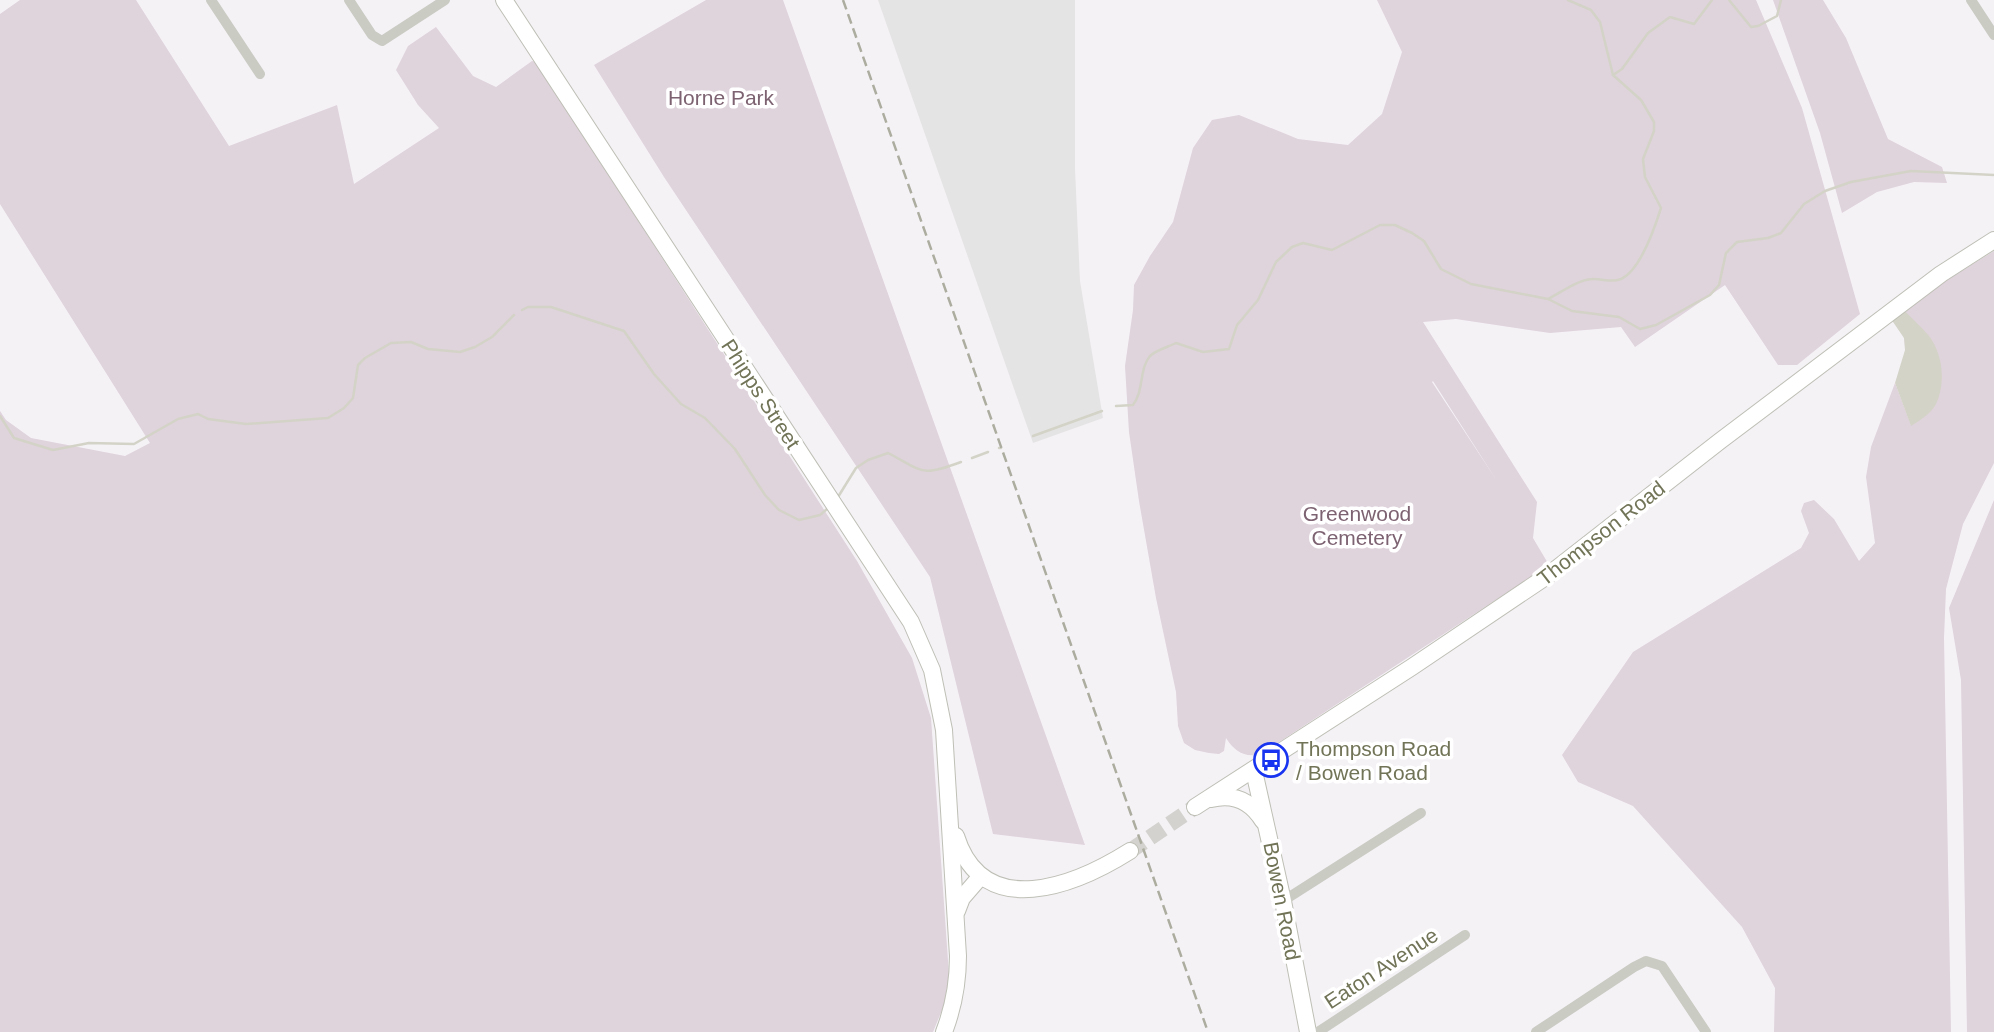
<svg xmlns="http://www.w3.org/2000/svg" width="1994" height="1032" font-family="Helvetica,sans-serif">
  <rect width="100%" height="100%" fill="#f5f2f6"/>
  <!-- built -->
  <path fill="#e5e4e4" d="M878 0H1075V168L1080 281 1103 418 1033 443Z"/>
  <!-- green -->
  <g fill="#dfd3dc" fill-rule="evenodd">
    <path d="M20 0H136L229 146 337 105 354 184 439 128 418 105 396 70 408 46 436 27 473 76 496 87 532 61 536 62 857 561 912 658 931 718 949 975 944 1005 933 1032H0V411L6 420 31 438 125 456 150 443 0 204V14Z"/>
    <path d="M706 0H783L1085 845 993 834 930 577 664 177 594 65Z"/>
    <path d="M1377 0H1756L1802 108 1860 314 1797 365H1778L1725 285 1635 347 1621 327 1550 333 1456 319 1423 322 1537 502 1533 538 1549 565 1261 754C1245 758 1235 752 1226 738L1224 751 1219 754 1209 753 1195 750 1184 743 1178 726 1176 692 1156 598 1139 501 1129 432 1125 366 1133 310 1134 285 1150 256 1173 222 1193 148 1212 120 1239 115 1298 139 1348 145 1382 114 1402 52ZM1433 381 1497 481 1432 382Z"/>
    <path d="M1773 0H1823L1846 38 1888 139 1942 167 1947 183 1914 182 1877 192 1842 213 1820 133Z"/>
    <path d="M1994 251V463L1963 524 1946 589 1944 638 1951 1032H1774L1775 988 1742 927 1633 806 1578 782 1562 755 1633 652 1801 548 1809 533 1801 511 1804 503 1814 500 1834 519 1859 561 1875 543 1866 477 1871 447 1895 383 1911 425 1902 308Z"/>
    <path d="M1994 500V1032H1967L1961 680 1949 608Z"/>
  </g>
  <!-- water -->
  <path fill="#d4d3c7" d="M1902 308C1910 317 1921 326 1929 336 1943 354 1946 384 1936 404 1931 414 1920 420 1911 426L1895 383 1905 350 1904 338 1889 316Z"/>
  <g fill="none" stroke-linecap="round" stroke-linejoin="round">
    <!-- stream -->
    <g stroke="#d4d3c7" stroke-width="2.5">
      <path d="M1729 0 1751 27 1758 26 1777 16 1781 0"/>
      <path d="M1613 75 1622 69 1648 33 1670 17 1694 24 1712 0"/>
      <path d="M1548 299C1562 292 1578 279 1594 279 1604 279 1611 283 1621 279 1641 270 1655 227 1661 208L1645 177 1643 159 1654 131V122L1641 100 1613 75 1600 22 1591 10 1568 0"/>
      <path d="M522 310 528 307H551L624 331 654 374 681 404 705 418 735 449 765 495 779 510 799 520 820 515 827 509"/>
      <path d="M1116 406 1133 405C1144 391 1139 369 1150 356 1156 350 1168 347 1176 343L1203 352 1229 349 1237 325 1258 300 1276 262 1292 247 1303 243 1332 250 1380 225H1395L1412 233 1424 241 1441 269 1471 284 1548 299 1572 311 1619 317 1640 329 1656 325 1710 295 1719 285 1726 253 1737 242 1768 238 1781 233 1804 204 1825 191 1851 182 1911 171 1994 175"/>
      <path d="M0 416 14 438 53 450 89 443 134 444 178 419 198 414 208 419 246 424 328 418 344 408 353 398 358 365 365 358 391 343 411 342 428 349 460 352 475 347 492 337 514 315"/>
      <path d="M1033 436 1102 411"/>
      <path d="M999 448H1001"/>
      <path d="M972 458 988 452"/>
      <path d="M838 497 856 468 868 460 888 453C924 472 921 477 961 462"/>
    </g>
    <!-- secondary-tunnel -->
    <path stroke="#d4d2ce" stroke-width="16" stroke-dasharray="16 8" stroke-linecap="butt" d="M1130 851 1195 807"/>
    <!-- secondary casing -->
    <g stroke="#bebfb5" stroke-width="18">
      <g id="secondary">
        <path d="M504 0 911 622 932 670 944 730 958 956C958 984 954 1006 944 1032"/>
        <path d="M1254 771 1283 901 1308 1032"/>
        <path d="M1211 799C1234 793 1251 801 1263 821"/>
        <path d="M1195 807 1412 667 1547 576 1720 441 1941 274 1994 240"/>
        <path d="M956 836C983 923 1076 885 1130 851"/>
        <path d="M957 911 962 898 981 876"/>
      </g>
    </g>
    <!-- street -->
    <g stroke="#cacbc3" stroke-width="10">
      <path d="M211 0 260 74"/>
      <path d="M349 0 372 35 382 41 445 0"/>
      <path d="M1971 0 1994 35"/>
      <path d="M1283 901 1421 813"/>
      <path d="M1318 1032 1465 935"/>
      <path d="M1536 1032 1634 967 1646 961 1662 966 1706 1032"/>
    </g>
    <!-- secondary -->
    <use href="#secondary" stroke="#fff" stroke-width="16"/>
    <!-- rail -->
    <path stroke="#acad9f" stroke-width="2.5" stroke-dasharray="10 5" stroke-linecap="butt" d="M843 0 1208 1032"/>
  </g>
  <!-- icons -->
  <defs>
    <g id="bus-ring" transform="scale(1.75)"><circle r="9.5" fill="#fff" stroke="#1934f0" stroke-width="1.5"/><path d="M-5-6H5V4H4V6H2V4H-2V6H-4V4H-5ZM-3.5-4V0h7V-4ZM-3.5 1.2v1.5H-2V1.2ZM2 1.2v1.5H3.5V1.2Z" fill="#1934f0"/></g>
  </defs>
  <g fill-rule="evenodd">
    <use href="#bus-ring" x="1271" y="760"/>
  </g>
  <g text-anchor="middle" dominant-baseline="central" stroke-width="7" stroke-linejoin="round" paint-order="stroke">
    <!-- park labels -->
    <g font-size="21" fill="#7d6271" stroke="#fff">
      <text x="721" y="97">Horne Park</text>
      <text x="1357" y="513">Greenwood<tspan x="1357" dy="24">Cemetery</tspan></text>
    </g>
    <!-- street labels -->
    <g font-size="21" fill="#727457" stroke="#fff">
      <text transform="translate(761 394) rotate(57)">Phipps Street</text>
      <text transform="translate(1601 533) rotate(-38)">Thompson Road</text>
      <text transform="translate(1282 901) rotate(79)">Bowen Road</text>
      <text transform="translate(1381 968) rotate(-33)">Eaton Avenue</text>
    </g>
    <!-- poi labels -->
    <g font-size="21" fill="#727457" stroke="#fff" text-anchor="start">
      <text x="1296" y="748">Thompson Road<tspan x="1296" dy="24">/ Bowen Road</tspan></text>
    </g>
  </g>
</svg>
